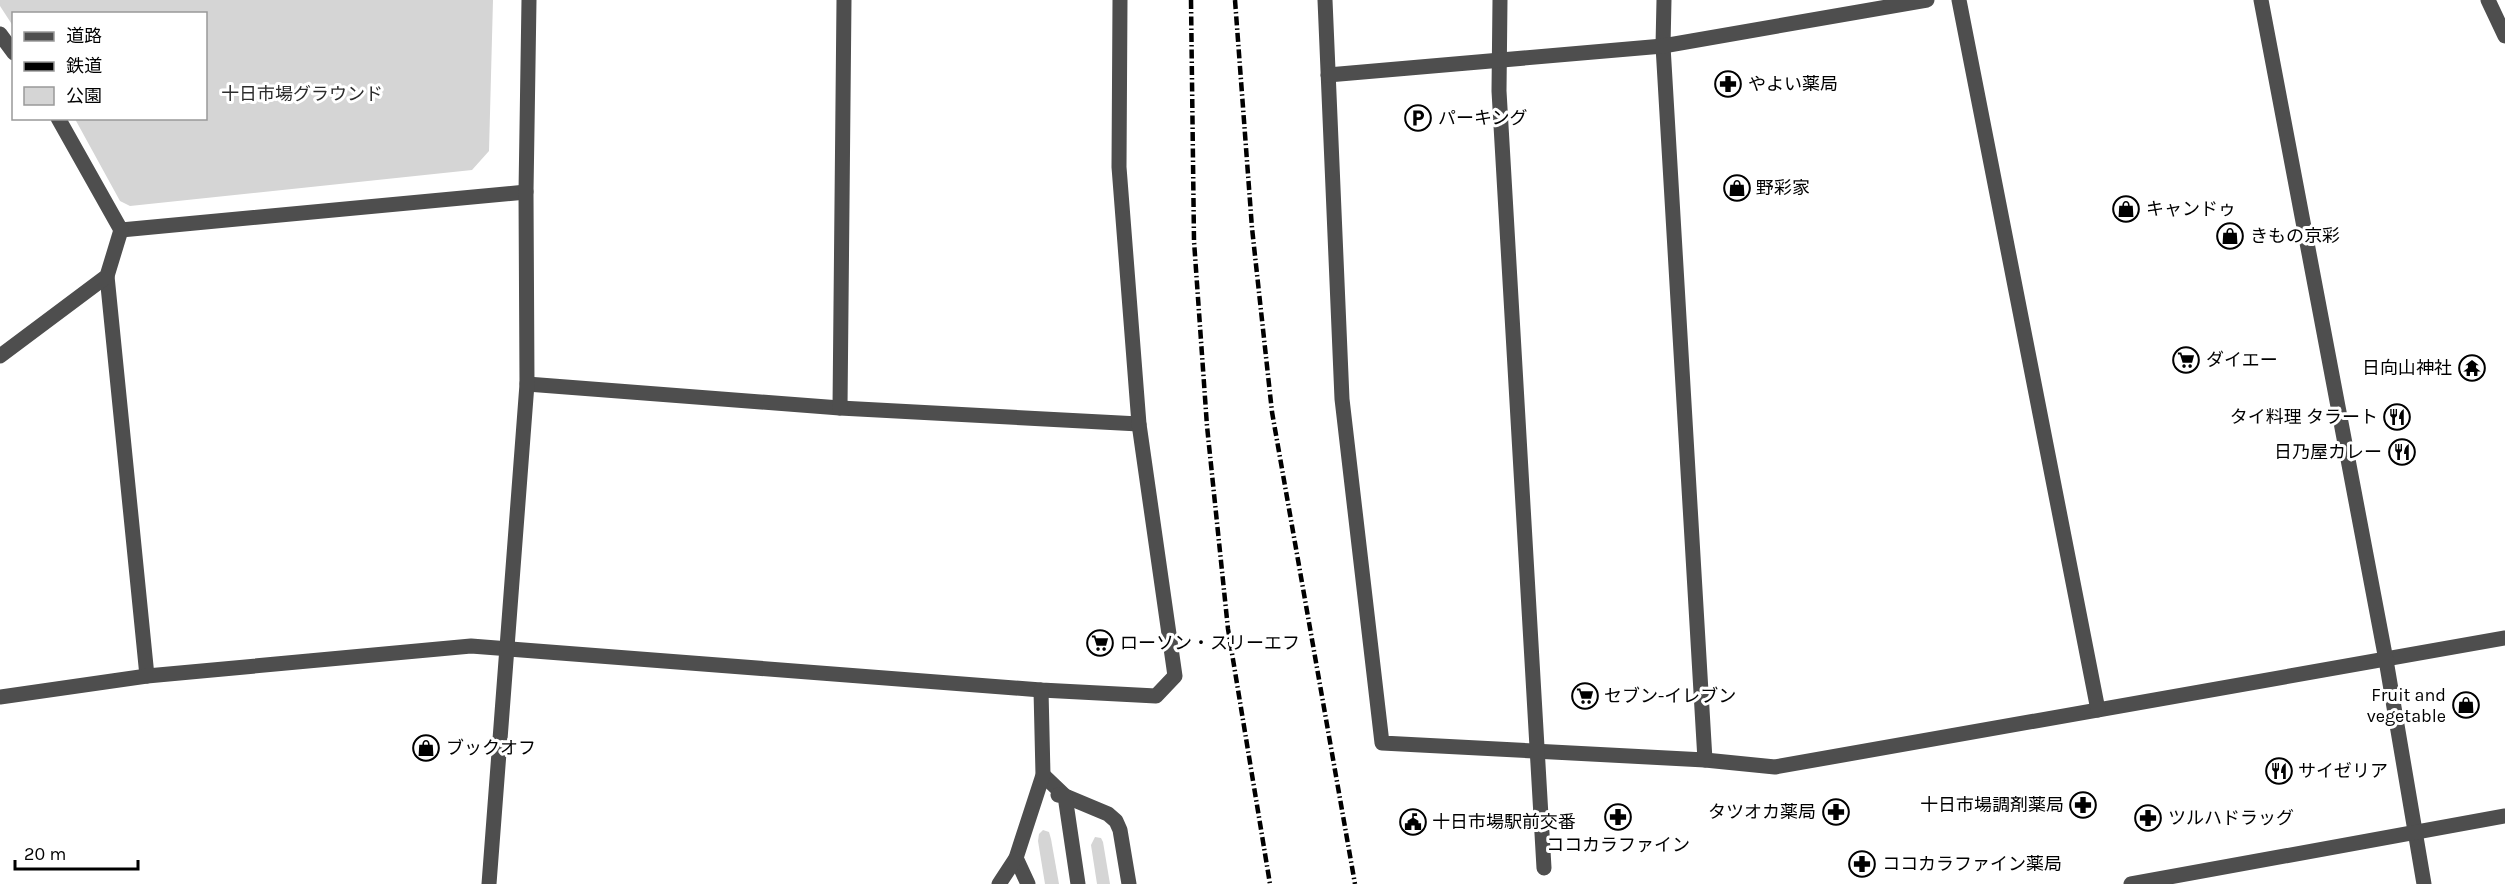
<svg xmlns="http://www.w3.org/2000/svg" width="2505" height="884" font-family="Karla,'Noto Sans JP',sans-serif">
  <rect width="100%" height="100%" fill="#fff"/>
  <!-- green -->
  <g fill="#d5d5d5">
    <path d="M0 0H493L489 151 472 170 130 206 120 201 75 119 206 118V14H14L13 26 0 6Z"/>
    <path d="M1043 830 1049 832 1051 839 1059 884H1045L1038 841 1039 834Z"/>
    <path d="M1095 837 1101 838 1103 842 1110 884H1097L1091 845Z"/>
  </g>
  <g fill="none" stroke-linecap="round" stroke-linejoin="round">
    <!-- minor -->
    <g stroke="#4e4e4e" stroke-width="15">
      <path d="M1325 0 1342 399 1382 743 1705 760 1775 767 2505 638"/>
      <path d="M1500 0 1499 91 1544 868"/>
      <path d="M1664 0 1663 46 1705 760"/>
      <path d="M1959 0 2098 710"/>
      <path d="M2261 0 2386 660 2424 884"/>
      <path d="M2488 0 2505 36"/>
      <path d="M0 34 14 53"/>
      <path d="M1328 75 1663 46 1927 0"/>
      <path d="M121 230 526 192"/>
      <path d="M107 276 147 676"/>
      <path d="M0 356 107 276 121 230 58 118"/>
      <path d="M527 384 840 408 1139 424"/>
      <path d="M840 408 844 0"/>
      <path d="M0 697 147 676 471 646 1041 690 1156 696 1175 676 1139 424 1119 167 1120 0"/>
      <path d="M1043 775 1065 796 1108 814 1116 821 1120 830 1129 884"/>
      <path d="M1058 795 1065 796 1078 884"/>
      <path d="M1016 858 1028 884"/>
      <path d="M489 884 527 384 526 192 529 0"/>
      <path d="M999 884 1016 858 1043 775 1041 690"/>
      <path d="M2131 884 2505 816"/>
    </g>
    <!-- rail -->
    <g stroke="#000" stroke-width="4.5" stroke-dasharray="9 3 1.5 3" stroke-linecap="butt">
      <path d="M1191 0 1194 241 1207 426 1228 629 1270 884"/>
      <path d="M1235 0 1252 228 1272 412 1355 884"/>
    </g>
  </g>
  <!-- icons -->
  <defs>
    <g id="pharmacy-ring" transform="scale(1.35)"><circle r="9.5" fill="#fff" stroke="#000" stroke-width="1.5"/><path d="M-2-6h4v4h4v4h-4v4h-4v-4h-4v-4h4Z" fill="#000"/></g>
    <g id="parking-ring" transform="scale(1.35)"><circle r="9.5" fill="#fff" stroke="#000" stroke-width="1.5"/><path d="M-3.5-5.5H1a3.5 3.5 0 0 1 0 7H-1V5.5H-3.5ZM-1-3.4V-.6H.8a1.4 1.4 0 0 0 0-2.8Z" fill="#000"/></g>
    <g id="shop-ring" transform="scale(1.35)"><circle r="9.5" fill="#fff" stroke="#000" stroke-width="1.5"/><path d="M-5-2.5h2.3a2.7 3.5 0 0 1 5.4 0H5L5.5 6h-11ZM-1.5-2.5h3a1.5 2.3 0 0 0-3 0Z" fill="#000"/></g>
    <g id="supermarket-ring" transform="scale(1.35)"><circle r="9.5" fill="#fff" stroke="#000" stroke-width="1.5"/><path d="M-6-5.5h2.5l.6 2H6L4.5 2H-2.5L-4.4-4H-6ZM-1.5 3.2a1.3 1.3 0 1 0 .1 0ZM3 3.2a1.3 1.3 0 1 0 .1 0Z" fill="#000"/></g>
    <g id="temple-ring" transform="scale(1.35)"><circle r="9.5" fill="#fff" stroke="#000" stroke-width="1.5"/><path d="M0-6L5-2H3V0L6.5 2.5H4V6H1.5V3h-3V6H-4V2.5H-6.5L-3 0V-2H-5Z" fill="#000"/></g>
    <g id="restaurant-ring" transform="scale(1.35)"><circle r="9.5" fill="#fff" stroke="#000" stroke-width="1.5"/><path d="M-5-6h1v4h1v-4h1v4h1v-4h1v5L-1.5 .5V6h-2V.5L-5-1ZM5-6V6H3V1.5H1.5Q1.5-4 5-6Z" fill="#000"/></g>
    <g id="civic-ring" transform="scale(1.35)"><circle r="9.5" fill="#fff" stroke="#000" stroke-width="1.5"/><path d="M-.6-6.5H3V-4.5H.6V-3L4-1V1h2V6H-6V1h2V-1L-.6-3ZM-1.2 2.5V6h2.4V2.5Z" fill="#000"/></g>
  </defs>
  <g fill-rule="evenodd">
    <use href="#pharmacy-ring" x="1728" y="84"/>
    <use href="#parking-ring" x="1418" y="118"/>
    <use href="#shop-ring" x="1737" y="188"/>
    <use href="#shop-ring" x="2126" y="209"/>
    <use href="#shop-ring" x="2230" y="236"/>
    <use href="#supermarket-ring" x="2186" y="360"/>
    <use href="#temple-ring" x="2472" y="368"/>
    <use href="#restaurant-ring" x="2397" y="417"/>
    <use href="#restaurant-ring" x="2402" y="452"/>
    <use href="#supermarket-ring" x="1100" y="643"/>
    <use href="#supermarket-ring" x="1585" y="696"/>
    <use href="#shop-ring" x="2466" y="705"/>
    <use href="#shop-ring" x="426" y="748"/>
    <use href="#restaurant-ring" x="2279" y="771"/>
    <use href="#pharmacy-ring" x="2083" y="805"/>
    <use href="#pharmacy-ring" x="1836" y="812"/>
    <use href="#pharmacy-ring" x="1618" y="817"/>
    <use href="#pharmacy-ring" x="2148" y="818"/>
    <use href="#civic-ring" x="1413" y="822"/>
    <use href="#pharmacy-ring" x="1862" y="864"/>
  </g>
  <g text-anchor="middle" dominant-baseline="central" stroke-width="6" stroke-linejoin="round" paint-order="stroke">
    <!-- poi labels -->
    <g font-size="18" fill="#000" stroke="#fff" text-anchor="start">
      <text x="1748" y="84">やよい薬局</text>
      <text x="1438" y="118">パーキング</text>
      <text x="1756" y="188">野彩家</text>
      <text x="2146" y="209">キャンドゥ</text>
      <text x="2250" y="236">きもの京彩</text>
      <text x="2206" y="360">ダイエー</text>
      <text x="2452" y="368" text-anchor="end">日向山神社</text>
      <text x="2378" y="417" text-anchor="end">タイ料理 タラート</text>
      <text x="2382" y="452" text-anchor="end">日乃屋カレー</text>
      <text x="1120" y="643">ローソン・スリーエフ</text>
      <text x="2446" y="695" text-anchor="end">Fruit and<tspan x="2446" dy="21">vegetable</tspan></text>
      <text x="1604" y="696">セブン-イレブン</text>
      <text x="446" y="748">ブックオフ</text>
      <text x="2298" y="771">サイゼリア</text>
      <text x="2064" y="805" text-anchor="end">十日市場調剤薬局</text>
      <text x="1816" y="812" text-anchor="end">タツオカ薬局</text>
      <text x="2168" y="818">ツルハドラッグ</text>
      <text x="1432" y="822">十日市場駅前交番</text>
      <text x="1618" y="845" text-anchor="middle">ココカラファイン</text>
      <text x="1882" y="864">ココカラファイン薬局</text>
    </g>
    <!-- park labels -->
    <g font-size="18" fill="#2c2c2c" stroke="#fff">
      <text x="302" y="94">十日市場グラウンド</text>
    </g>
  </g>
  <!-- legend -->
  <rect x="12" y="12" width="195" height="108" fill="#ffffff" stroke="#999999" stroke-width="1.5"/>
  <rect x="24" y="32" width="30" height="9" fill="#4e4e4e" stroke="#999999" stroke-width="1.5"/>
  <text x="66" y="42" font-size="18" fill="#000000">道路</text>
  <rect x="24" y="62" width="30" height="9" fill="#000000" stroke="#999999" stroke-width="1.5"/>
  <text x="66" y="72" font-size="18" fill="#000000">鉄道</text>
  <rect x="24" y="87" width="30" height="18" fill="#d5d5d5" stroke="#999999" stroke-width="1.5"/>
  <text x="66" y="102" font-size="18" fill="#000000">公園</text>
  <!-- scale -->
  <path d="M15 860v9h123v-9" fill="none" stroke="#000000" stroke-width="3"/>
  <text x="24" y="860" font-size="18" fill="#000000" stroke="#ffffff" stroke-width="4.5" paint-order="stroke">20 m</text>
</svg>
